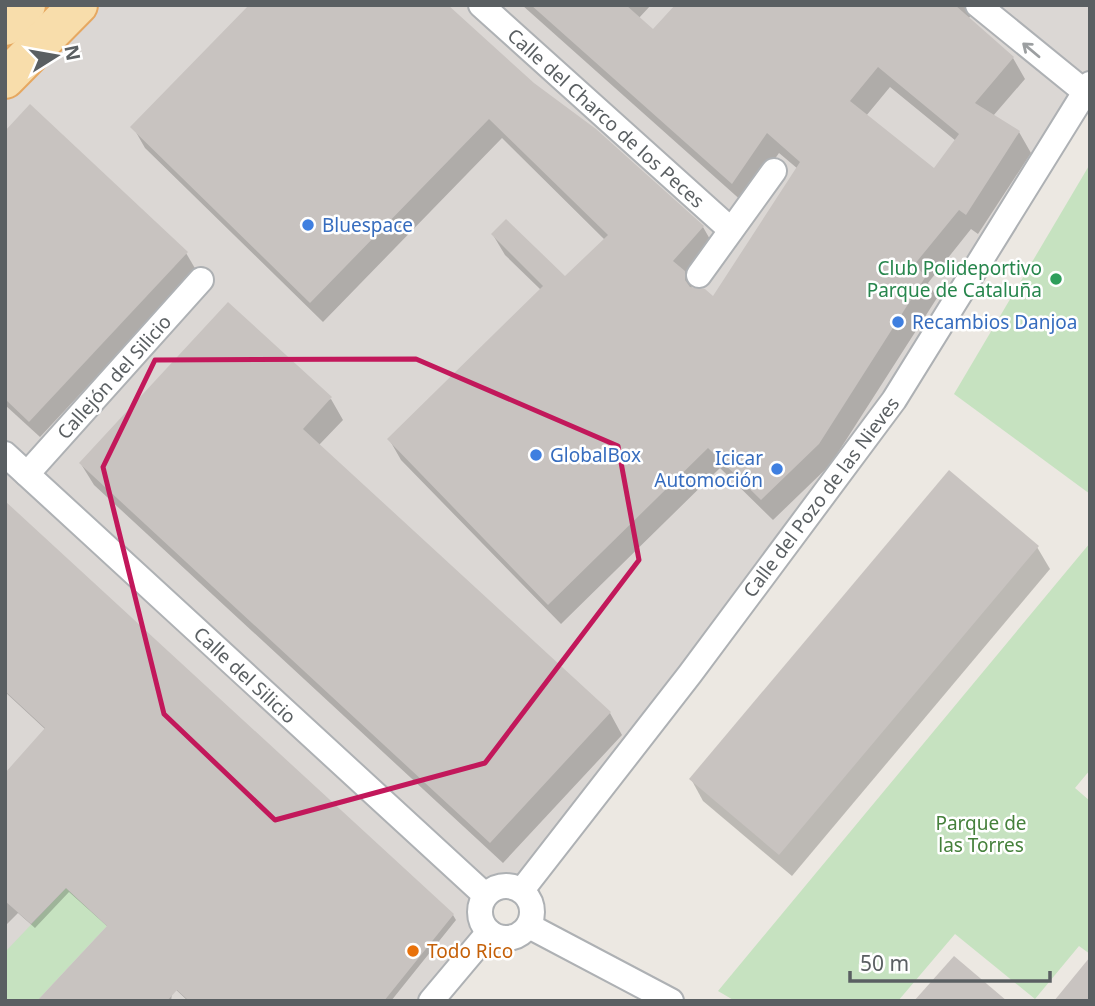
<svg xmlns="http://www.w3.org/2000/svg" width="1095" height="1006" font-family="'Noto Sans',sans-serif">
  <rect width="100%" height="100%" fill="#ece8e2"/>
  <!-- industrial -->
  <path fill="#dbd7d4" d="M78 5H1090V84L916 366 522 890 508 885 494 888 486 895 480 907 481 921 489 932 431 1001H5V79Z"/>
  <!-- green -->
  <g fill="#c6e2c0">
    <path d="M1090 164V494L954 394Z"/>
    <path d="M1090 543V770L1075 788 1090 801V954L1079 946 1035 999 955 934 898 1001H735L718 991Z"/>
    <path d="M66 888 107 926 37 1001H5V952Z"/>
  </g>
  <!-- shadow -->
  <g fill="#0003" fill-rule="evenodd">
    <path d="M522 5H651L638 19 653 32 678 5H980L968 19 1013 58 1025 79 993 116 1019 132 1031 153 978 234 971 229 928 283 937 298 830 465 773 520 720 468 561 624 401 460 389 439 541 290 505 255 493 235 565 279 605 240 502 138 323 322 145 148 133 127 533 85 703 227 715 248 687 278 693 289 714 298 798 169 779 153 744 203ZM890 87 956 141 934 170 866 116Z"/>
    <path d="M5 133 186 253 196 270 40 437 5 405Z"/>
    <path d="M331 399 343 420 319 445 610 713 622 735 503 863 94 485 81 464Z"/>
    <path d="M5 503 453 915 456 920 391 1001H188L173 987 171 1001H39L108 927 69 892 35 928 18 913 5 926V776L46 730 5 692Z"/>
    <path d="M1037 547 1050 569 792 876 703 801 691 779Z"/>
  </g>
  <!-- building -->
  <g fill="#c8c3c0" fill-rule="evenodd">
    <path d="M249 5H448L534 83 596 129 704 226 673 261 685 271V280L690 287 705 289 713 296 800 162 767 133 732 184 531 5H626L653 29 675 5H955L1014 57 975 103 1020 131 966 215 959 210 914 265 926 276 819 444 761 500 708 448 548 605 387 439 543 286 491 234 506 219 565 276 608 235 489 119 310 303 130 127ZM878 67 959 134 934 168 850 101Z"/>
    <path d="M30 104 188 252 29 422 5 399V131Z"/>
    <path d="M228 302 332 397 303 429 611 712 490 843 79 463Z"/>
    <path d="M949 470 1039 546 779 855 689 779Z"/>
    <path d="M5 501 454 914 384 1001H189L177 990 167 1001H37L107 926 66 888 31 924 5 901V773L45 728 5 691Z"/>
    <path d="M954 956 1007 1001H914Z"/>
    <path d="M1090 957V1001H1054Z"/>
  </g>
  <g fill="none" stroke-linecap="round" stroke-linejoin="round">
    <!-- street casing -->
    <g stroke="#aeb1b4" stroke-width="28">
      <g id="street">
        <path d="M481 5 731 230"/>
        <path d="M978 5 1085 92"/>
        <path d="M699 275 774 171"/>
        <path d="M5 454 485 895"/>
        <path d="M27 474 201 280"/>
        <circle cx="506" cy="912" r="26"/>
        <path d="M522 890 690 674 894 400 1090 84"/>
        <path d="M529 926 671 1001"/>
        <path d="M431 1001 489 932"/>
      </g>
    </g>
    <!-- primary casing -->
    <g stroke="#e6a861" stroke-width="42">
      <g id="primary">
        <path d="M5 26 26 5"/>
        <path d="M5 79 78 5"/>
      </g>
    </g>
    <!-- street -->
    <use href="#street" stroke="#fff" stroke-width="24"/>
    <!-- primary -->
    <use href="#primary" stroke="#f8ddab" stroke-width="38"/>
  </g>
  <!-- one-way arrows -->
  <defs><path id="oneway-shaft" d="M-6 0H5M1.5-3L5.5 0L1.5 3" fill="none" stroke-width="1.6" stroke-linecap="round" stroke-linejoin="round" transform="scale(1.75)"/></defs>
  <use stroke="#9c9fa1" href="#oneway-shaft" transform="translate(1031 50) rotate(-140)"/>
  <!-- marked area -->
  <path fill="none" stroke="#c2185b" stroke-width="5" stroke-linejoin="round" d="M416 359 618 446 639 560 485 763 275 820 164 714 103 467 155 360Z"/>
  <!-- markers -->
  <g fill="#3f7fe0" stroke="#fff" stroke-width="2.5">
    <circle cx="308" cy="225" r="7"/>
    <circle cx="898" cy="322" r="7"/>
    <circle cx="536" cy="455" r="7"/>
    <circle cx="777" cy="469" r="7"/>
  </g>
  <circle fill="#2e9e5b" stroke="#fff" stroke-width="2.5" cx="1056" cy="279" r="7"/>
  <circle fill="#e8710a" stroke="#fff" stroke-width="2.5" cx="413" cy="951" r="7"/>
  <g text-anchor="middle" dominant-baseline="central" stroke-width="5" stroke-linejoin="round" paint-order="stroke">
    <!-- street labels -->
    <g font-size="19" fill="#5a5f62" stroke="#fff">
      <text transform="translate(606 118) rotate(42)">Calle del Charco de los Peces</text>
      <text transform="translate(114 377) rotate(-48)">Callejón del Silicio</text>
      <text transform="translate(821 497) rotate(-53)">Calle del Pozo de las Nieves</text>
      <text transform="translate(245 675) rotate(43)">Calle del Silicio</text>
    </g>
    <!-- shop labels -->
    <g font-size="19" fill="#366cbe" stroke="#fff" text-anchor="start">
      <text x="322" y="225">Bluespace</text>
      <text x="912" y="322">Recambios Danjoa</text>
      <text x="550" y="455">GlobalBox</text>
      <text x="763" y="458" text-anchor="end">Icicar<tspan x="763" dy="22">Automoción</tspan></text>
    </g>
    <!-- leisure labels -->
    <g font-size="19" fill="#27864d" stroke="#fff" text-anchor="end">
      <text x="1042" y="268">Club Polideportivo<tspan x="1042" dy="22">Parque de Cataluña</tspan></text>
    </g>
    <!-- park labels -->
    <g font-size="19" fill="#45803b" stroke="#fff">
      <text x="981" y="823">Parque de<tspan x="981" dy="22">las Torres</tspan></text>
    </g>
    <!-- food labels -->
    <g font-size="19" fill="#c56008" stroke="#fff" text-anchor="start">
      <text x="427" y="951">Todo Rico</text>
    </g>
  </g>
  <!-- border -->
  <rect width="1095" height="1006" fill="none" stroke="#5a5f62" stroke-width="14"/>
  <!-- north arrow -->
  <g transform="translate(56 56) rotate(79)" stroke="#ffffff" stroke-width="5" paint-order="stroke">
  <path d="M0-5L12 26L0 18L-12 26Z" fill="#5a5f62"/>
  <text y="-10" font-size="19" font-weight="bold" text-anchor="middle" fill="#5a5f62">N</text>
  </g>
  <!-- scale -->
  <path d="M850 971v10h200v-10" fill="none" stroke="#5a5f62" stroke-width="3.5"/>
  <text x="860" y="971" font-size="21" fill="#5a5f62" stroke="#ffffff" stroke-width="5" paint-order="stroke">50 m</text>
</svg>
